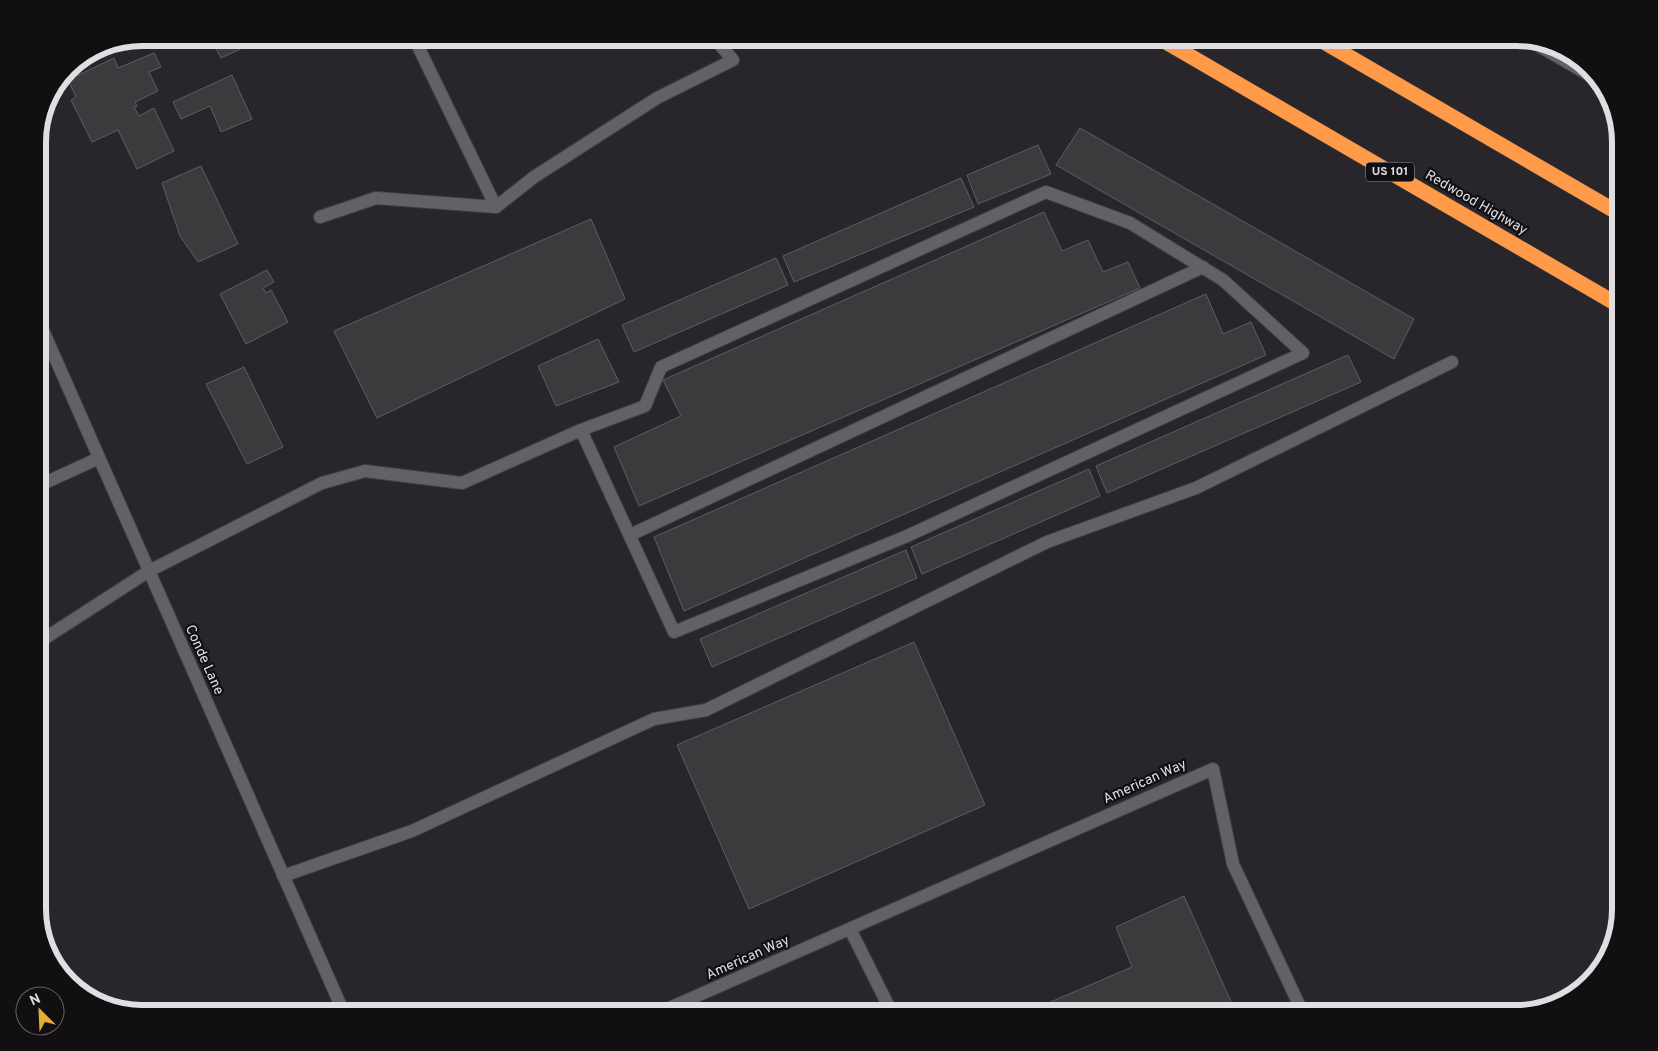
<svg xmlns="http://www.w3.org/2000/svg" width="1658" height="1051" font-family="Overpass,sans-serif">
  <rect width="100%" height="100%" fill="#28262a"/>
  <!-- building -->
  <g fill="#3d3a3e" stroke="#605d62">
    <path d="M210 38H264L221 58Z"/>
    <path d="M129 40 102 51 100 47 102 45Z"/>
    <path d="M154 53 161 67 149 72 158 91 135 102 137 106 134 107 139 116 154 108 174 151 137 169 118 130 92 142 71 100 76 97 68 80 114 58 118 68Z"/>
    <path d="M232 75 252 119 221 132 210 106 181 119 173 102Z"/>
    <path d="M1080 128 1414 319 1394 359 1056 165Z"/>
    <path d="M1038 145 1051 174 978 204 967 175Z"/>
    <path d="M201 166 238 244 198 262 180 236 162 183Z"/>
    <path d="M961 178 974 207 794 282 783 256Z"/>
    <path d="M1044 212 1062 251 1088 240 1103 272 1128 262 1140 288 639 506 614 447 681 416 663 380Z"/>
    <path d="M591 219 625 299 377 418 334 331Z"/>
    <path d="M776 258 788 285 634 352 622 325Z"/>
    <path d="M267 270 274 282 263 288 266 293 271 290 288 322 246 344 220 294Z"/>
    <path d="M1206 294 1223 334 1251 322 1266 355 684 611 654 537Z"/>
    <path d="M598 339 619 382 556 406 538 366Z"/>
    <path d="M1348 355 1361 382 1107 493 1096 466Z"/>
    <path d="M244 367 283 447 247 464 206 384Z"/>
    <path d="M1089 469 1100 496 922 574 911 547Z"/>
    <path d="M906 550 917 578 712 667 700 639Z"/>
    <path d="M914 642 985 805 749 909 677 745Z"/>
    <path d="M1184 896 1236 1013H1025L1132 967 1116 927Z"/>
  </g>
  <g fill="none" stroke-linecap="round" stroke-linejoin="round">
    <!-- minor casing -->
    <g stroke="#434144" stroke-width="14">
      <g id="minor">
        <path d="M414 38 496 207 534 177 657 98 733 60 714 38"/>
        <path d="M1534 43 1596 79"/>
        <path d="M320 217 376 198 496 207"/>
        <path d="M38 319 344 1013"/>
        <path d="M38 486 99 458"/>
        <path d="M630 535 1203 267"/>
        <path d="M38 647 39 642 149 571 322 483 365 471 462 483 581 430 645 406 661 367 1046 192 1130 223 1223 280 1303 353 907 536 674 632 581 430"/>
        <path d="M283 876 412 831 654 719 706 710 1047 542 1196 488 1452 362"/>
        <path d="M850 929 892 1013"/>
        <path d="M658 1013 1213 769 1233 864 1303 1013"/>
      </g>
    </g>
    <!-- highway casing -->
    <g stroke="#434144" stroke-width="16">
      <g id="highway">
        <path d="M1159 38 1620 306"/>
        <path d="M1317 38 1620 214"/>
      </g>
    </g>
    <!-- minor -->
    <use href="#minor" stroke="#636165" stroke-width="12"/>
    <!-- highway -->
    <use href="#highway" stroke="#ff9a48" stroke-width="15"/>
  </g>
  <g text-anchor="middle" dominant-baseline="central" stroke-width="4.5" stroke-linejoin="round" paint-order="stroke">
    <!-- shield labels -->
    <rect fill="#110f11" stroke="#a2a0a3" stroke-width="1" x="1366" y="162.5" width="48" height="19" rx="4"/>
    <g font-size="12" font-weight="bold" fill="#e0dee1">
      <text x="1390" y="172">US 101</text>
    </g>
    <!-- street labels -->
    <g font-size="14" fill="#e0dee1" stroke="#110f11">
      <text transform="translate(1476 203) rotate(30)">Redwood Highway</text>
      <text transform="translate(204 660) rotate(66)">Conde Lane</text>
      <text transform="translate(1145 782) rotate(-24)">American Way</text>
      <text transform="translate(748 958) rotate(-24)">American Way</text>
    </g>
  </g>
  <!-- crop -->
  <path d="M0 0H1658V1051H0ZM142 46H1516A96 96 0 0 1 1612 142V909A96 96 0 0 1 1516 1005H142A96 96 0 0 1 46 909V142A96 96 0 0 1 142 46Z" fill="#110f11" fill-rule="evenodd"/>
  <path fill="none" stroke="#e0dee1" stroke-width="6" d="M142 46H1516A96 96 0 0 1 1612 142V909A96 96 0 0 1 1516 1005H142A96 96 0 0 1 46 909V142A96 96 0 0 1 142 46Z"/>
  <!-- north arrow -->
  <g transform="translate(40 1011) rotate(336)"><circle r="24" fill="#110f11" stroke="#646264"/>
  <path d="M0-4L9 19L0 12L-9 19Z" fill="#e0b034"/>
  <text y="-8" font-size="14" font-weight="bold" text-anchor="middle" fill="#e0dee1">N</text>
  </g>
</svg>
